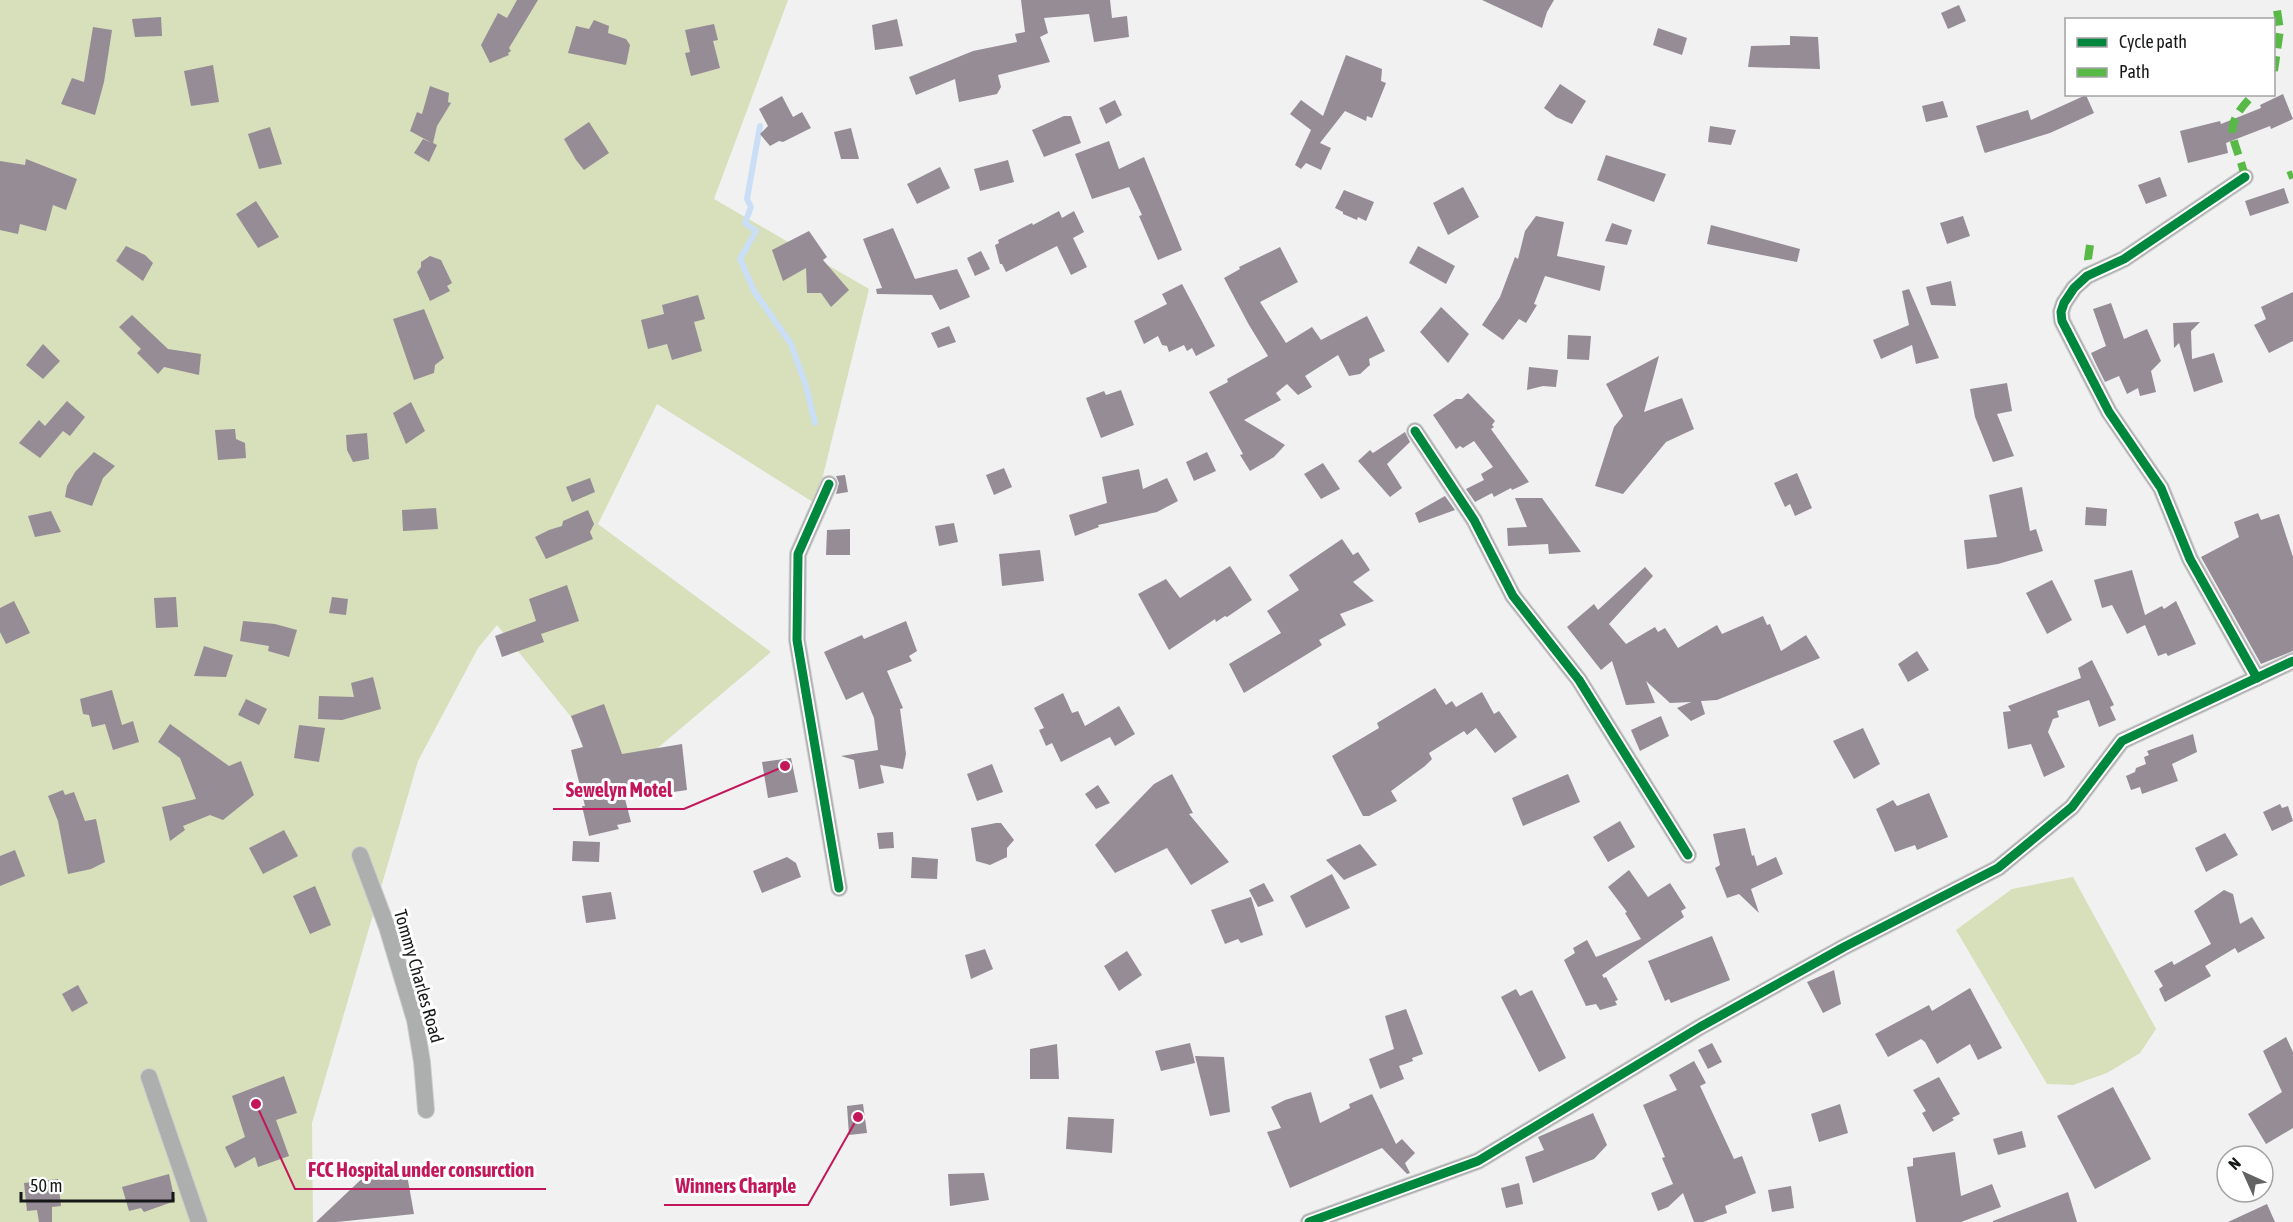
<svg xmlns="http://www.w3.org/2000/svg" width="2293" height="1222" font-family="'Asap Condensed',sans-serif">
  <rect width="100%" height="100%" fill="#f1f1f1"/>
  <!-- green -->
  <g fill="#d7dfbb">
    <path d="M0 0H788L714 199 869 289 816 504 657 404 598 524 771 652 621 779 497 625 478 648 418 761 312 1123 313 1222H0Z"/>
    <path d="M2073 877 2156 1029 2140 1053 2107 1073 2073 1085 2047 1084 1956 930 2012 889Z"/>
  </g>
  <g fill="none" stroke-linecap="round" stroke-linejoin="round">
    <!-- stream -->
    <path stroke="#cadff6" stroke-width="6" d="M760 126 747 199 751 207 745 223 756 231 740 259 754 291 791 344 806 386 815 423"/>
  </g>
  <!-- building -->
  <g fill="#958c96">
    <path d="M517 0H538L509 48 511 51 508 53 509 55 490 63 481 45 498 13 507 18Z"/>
    <path d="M1021 0H1110L1112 18 1127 16 1129 37 1094 42 1089 14 1044 18 1048 33 1040 37 1050 62 998 75 1001 87 997 94 959 102 955 79 916 95 909 77 973 51 1017 42 1015 34 1025 32Z"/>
    <path d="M1482 0H1554L1547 12 1542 28Z"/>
    <path d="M1959 5 1966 21 1948 29 1941 13Z"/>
    <path d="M161 17 162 36 135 37 132 19Z"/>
    <path d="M897 19 903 46 875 50 872 25Z"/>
    <path d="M594 20 609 26 608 33 626 39 630 45 626 65 568 53 576 26 589 29Z"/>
    <path d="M714 24 718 40 713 41 720 68 691 76 685 53 690 52 685 30Z"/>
    <path d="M93 27 112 30 104 82 95 115 61 104 72 78 84 82Z"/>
    <path d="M1658 28 1687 38 1682 55 1653 45Z"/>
    <path d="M1790 36 1818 37 1820 69 1748 67 1751 46 1790 45Z"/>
    <path d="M1346 55 1382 69 1381 81 1386 83 1372 118 1367 116 1366 121 1345 111 1320 143 1331 148 1321 170 1306 163 1301 169 1295 165 1311 130 1290 114 1301 100 1323 116Z"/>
    <path d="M213 65 219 102 191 106 184 71Z"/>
    <path d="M1560 84 1586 101 1572 124 1556 117 1544 108Z"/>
    <path d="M430 86 449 93 448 102 451 103 437 126 433 143 437 145 429 162 414 153 423 139 432 143 410 131 417 112 422 114Z"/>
    <path d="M2283 94 2293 119 2271 129 2270 126 2226 143 2228 153 2188 163 2180 131 2220 121 2221 124 2261 108 2260 105Z"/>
    <path d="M2086 95 2094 113 2050 133 1985 153 1984 151 1976 126 2028 110 2031 120Z"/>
    <path d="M782 96 793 117 802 112 811 128 783 142 779 141 770 146 760 134 768 126 759 109Z"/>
    <path d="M1115 100 1122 115 1106 124 1099 108Z"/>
    <path d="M1943 101 1948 117 1926 122 1922 106Z"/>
    <path d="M1064 116H1071L1081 143 1044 157 1032 130Z"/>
    <path d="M589 122 609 153 584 170 576 160 564 139Z"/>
    <path d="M1710 126 1736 130 1731 145 1708 142Z"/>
    <path d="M270 127 282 164 259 169 248 134Z"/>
    <path d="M851 128 859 159H841L834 132Z"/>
    <path d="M1109 141 1119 169 1144 157 1182 250 1158 260 1139 216 1142 215 1129 187 1092 199 1075 154Z"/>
    <path d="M1606 155 1666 174 1654 202 1597 180Z"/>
    <path d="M26 159 77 179 66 210 53 205 46 231 20 224 18 234 0 230V161L25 165Z"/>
    <path d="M1008 160 1014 182 980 191 974 169Z"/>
    <path d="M940 167 950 188 917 204 907 184Z"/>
    <path d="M2160 177 2167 196 2146 204 2138 185Z"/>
    <path d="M1463 187 1479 217 1448 235 1433 203Z"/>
    <path d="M2284 188 2289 203 2250 216 2245 201Z"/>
    <path d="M1344 190 1374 202 1366 221 1358 217 1357 220 1343 214V212L1335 208Z"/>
    <path d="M256 201 279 237 258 248 236 214Z"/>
    <path d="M1059 211 1062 218 1074 211 1084 232 1073 238 1087 267 1071 275 1057 246 1006 272 1002 264H1000L995 245 999 243 998 240 1032 223 1033 225Z"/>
    <path d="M1536 216 1564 222 1557 256 1605 266 1600 291 1545 276 1534 304 1537 305 1526 323 1519 319 1503 340 1482 325 1500 297 1515 257 1518 259 1525 231Z"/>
    <path d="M1963 216 1970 236 1947 244 1940 223Z"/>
    <path d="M1612 223 1632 230 1627 245 1605 241Z"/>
    <path d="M1711 225 1800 249 1797 262 1707 244Z"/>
    <path d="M893 228 915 279 957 269 970 297 940 310 932 295 877 294 876 289 882 288 863 239Z"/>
    <path d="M809 231 827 257 823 260 849 290 831 307 821 293H807L806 268 783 281 772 250Z"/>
    <path d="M126 246 145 255 153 263 143 281 116 261Z"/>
    <path d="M1418 246 1455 266 1446 284 1409 263Z"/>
    <path d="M1280 247 1298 282 1260 302 1286 343 1312 327 1321 340 1367 316 1385 351 1369 359 1370 365 1360 374 1349 376 1338 355 1305 376 1312 387 1298 395 1287 384 1276 393 1281 400 1244 420 1285 445 1274 457 1250 471 1240 455 1243 454 1209 392 1228 382 1227 379 1268 356 1249 325 1224 278 1240 269 1239 267Z"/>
    <path d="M981 251 990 269 975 276 967 258Z"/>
    <path d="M430 256 441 260 452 283 447 286 450 291 430 301 417 272 421 267V262Z"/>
    <path d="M1951 281 1956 306 1931 305 1926 287Z"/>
    <path d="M1182 284 1215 346 1196 356 1192 348 1187 351 1184 345 1169 352 1167 346 1162 345 1158 336 1144 344 1134 321 1167 304 1162 294Z"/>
    <path d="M1909 289 1939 358 1916 364 1912 345 1881 359 1873 340 1909 325 1902 291Z"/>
    <path d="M2293 292V341L2269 353 2254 325 2266 319 2261 307Z"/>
    <path d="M698 295 705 319 694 322 702 351 672 360 667 344 648 349 641 320 664 314 662 305Z"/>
    <path d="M2111 303 2124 339 2147 329 2161 361 2151 371 2156 392 2140 396 2138 388 2127 394 2119 376 2105 382 2095 362 2091 353 2106 346 2093 309Z"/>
    <path d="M1441 307 1469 334 1448 363 1420 332Z"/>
    <path d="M424 309 444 358 435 365 434 373 414 380 393 319Z"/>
    <path d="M132 315 168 349 201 354 199 375 164 367 158 374 137 353 141 349 119 327Z"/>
    <path d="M2200 322 2191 331 2192 359 2214 353 2223 382 2194 392 2179 343 2174 348 2173 323Z"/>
    <path d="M949 326 956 342 938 348 931 333Z"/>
    <path d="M1568 335 1591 336 1589 360 1567 359Z"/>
    <path d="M43 344 60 361 43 379 26 365Z"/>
    <path d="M1659 356 1644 412 1682 398 1694 429 1666 442 1623 494 1595 486 1614 427 1623 416 1606 384Z"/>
    <path d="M1529 367 1558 370 1556 387 1543 386 1527 390Z"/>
    <path d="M2007 383 2012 411 1997 414 2014 456 1993 462 1975 417 1970 389Z"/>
    <path d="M1121 390 1134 425 1101 438 1086 398 1104 391 1106 395Z"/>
    <path d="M1468 393 1495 421 1492 425 1494 427 1491 429 1529 482 1512 490 1511 488 1494 497 1492 493 1475 502 1466 489 1484 480 1481 474 1493 467 1474 441 1463 448 1460 446 1456 449 1433 415 1456 399H1462Z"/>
    <path d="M67 401 85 417 70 436 63 431 40 458 19 443 39 420 45 426Z"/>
    <path d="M411 402 425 431 406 444 393 413Z"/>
    <path d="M235 429 236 439 245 443 246 458 218 460 215 430Z"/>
    <path d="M1405 432 1410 442 1387 464 1402 488 1390 497 1358 461 1370 450 1373 453Z"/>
    <path d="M367 433 369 459 353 462 347 450 346 435Z"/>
    <path d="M94 452 115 466 103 478 92 506 65 497 67 486 75 472Z"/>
    <path d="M1207 452 1216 471 1194 481 1186 462Z"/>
    <path d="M1323 463 1340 489 1321 499 1304 474Z"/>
    <path d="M1004 468 1012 487 994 495 986 475Z"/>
    <path d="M1139 469 1143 489 1167 478 1178 501 1157 512 1098 525 1099 527 1075 536 1069 515 1107 503 1102 477Z"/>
    <path d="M1797 473 1812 508 1795 516 1790 504 1785 507 1774 483Z"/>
    <path d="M845 475 848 492 836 494 839 483 836 476Z"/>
    <path d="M590 478 595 492 572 502 566 487Z"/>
    <path d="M2022 487 2030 531 2036 529 2043 551 1998 564 1967 569 1964 540 1997 537 1989 495Z"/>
    <path d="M1445 496 1455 510 1419 523 1415 513Z"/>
    <path d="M1515 498H1542L1581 552 1549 554 1548 544 1508 546 1507 528 1527 527Z"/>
    <path d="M2086 507 2107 509 2106 526 2085 525Z"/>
    <path d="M436 508 438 529 403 531 402 510Z"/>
    <path d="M588 510 594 524 590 532 593 539 546 559 535 537 549 530 562 526 563 521Z"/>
    <path d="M51 511 61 532 35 537 28 516Z"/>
    <path d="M2258 513 2261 520 2279 514 2293 557V651L2261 664 2201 557 2239 537 2234 522Z"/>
    <path d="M954 523 958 542 939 546 935 526Z"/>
    <path d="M850 529V555H826L827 530Z"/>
    <path d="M1342 539 1353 555 1358 552 1370 570 1353 582 1374 601 1340 614 1346 625 1319 640 1322 645 1244 693 1229 664 1281 633 1267 611 1299 590 1289 575Z"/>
    <path d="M1040 550 1044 581 1002 586 999 554Z"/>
    <path d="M1230 566 1252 600 1227 617 1225 616 1216 622 1215 619 1169 650 1138 594 1166 579 1180 598Z"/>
    <path d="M1645 567 1653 576 1609 624 1626 644 1655 627 1658 632 1665 628 1678 648 1717 625 1722 634 1763 616 1767 625 1770 624 1781 651 1806 635 1820 658 1717 700 1701 701 1705 714 1691 721 1677 708 1691 702 1670 703 1646 681 1655 703 1626 705 1612 661 1601 670 1567 627 1594 604 1598 610Z"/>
    <path d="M2132 570 2145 615 2162 606 2164 609 2176 601 2196 644 2168 656 2166 653 2158 656 2145 625 2127 634 2112 605 2102 608 2094 580Z"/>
    <path d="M2052 580 2072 620 2047 634 2026 593Z"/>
    <path d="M567 585 579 621 541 634 544 642 502 657 495 636 536 621 529 599Z"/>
    <path d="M176 597 178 627 156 628 154 598Z"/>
    <path d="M332 597 348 599 346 615 329 613Z"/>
    <path d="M14 601 30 633 6 644 0 632V608Z"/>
    <path d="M243 621 275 624 297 630 289 657 268 651 269 646 240 641Z"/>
    <path d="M906 621 917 651 909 656 912 661 887 671 903 708 900 709 906 754 903 769 880 765 884 783 859 789 854 760 841 756 878 750 874 718 863 692 846 700 824 652 862 635 864 639Z"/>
    <path d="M204 646 233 655 226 677 194 676Z"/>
    <path d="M1917 651 1929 670 1908 682 1898 664Z"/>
    <path d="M2092 660 2114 705 2110 707 2116 720 2099 727 2089 700 2057 711 2059 717 2053 719 2048 732 2065 767 2044 777 2031 744 2008 749 2003 712 2011 711 2008 706 2081 678 2078 668Z"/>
    <path d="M373 677 381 709 342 720 318 719 319 696 354 697 351 683Z"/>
    <path d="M1435 688 1446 705 1452 701 1456 707 1482 692 1494 714 1499 711 1517 737 1495 753 1476 728 1467 735 1464 731 1429 753 1432 759 1425 766 1391 791 1397 801 1369 816H1363L1332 756 1379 728 1377 723Z"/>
    <path d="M112 690 122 725 133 721 139 742 113 750 105 724 92 727 89 715 83 714 80 699Z"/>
    <path d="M1063 693 1072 713 1078 711 1085 726 1119 706 1135 734 1115 746 1110 737 1061 762 1052 743 1046 746 1039 730 1044 728 1034 708Z"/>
    <path d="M246 699 267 709 259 725 238 715Z"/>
    <path d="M604 704 622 754 682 744 687 790 625 799 631 822 617 825 619 829 589 836 582 806H585L571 750 583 747 571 716Z"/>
    <path d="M1661 716 1669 736 1640 751 1631 730Z"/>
    <path d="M170 724 229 766 241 761 254 795 223 820 210 815 183 826 185 830 170 841 162 807 196 799 180 758 158 742Z"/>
    <path d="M299 725 325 728 319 762 294 758Z"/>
    <path d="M1863 728 1880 764 1854 779 1833 741Z"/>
    <path d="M2193 734 2197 752 2172 764 2178 781 2142 794 2140 787 2131 790 2126 776 2135 772 2136 768 2146 764 2144 757 2149 755 2147 751Z"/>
    <path d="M791 758 798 792 768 798 762 762Z"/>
    <path d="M992 764 1003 792 977 801 967 774Z"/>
    <path d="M1172 774 1193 813 1189 814 1229 862 1191 885 1167 848 1115 873 1095 845 1154 784Z"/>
    <path d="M1568 774 1580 802 1523 826 1512 798Z"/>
    <path d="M1098 785 1110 803 1096 809 1085 794Z"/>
    <path d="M63 790 65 795 74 792 85 821 96 819 105 862 91 869 68 874 58 821 48 796Z"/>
    <path d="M1929 793 1948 837 1917 850 1915 845 1895 852 1876 809 1893 800 1897 806Z"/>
    <path d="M2280 804 2282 808 2288 806 2293 821 2272 831 2263 812Z"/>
    <path d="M1620 821 1635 847 1608 862 1593 837Z"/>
    <path d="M996 823H1001L1014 840 1007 848V857L990 865 976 861 971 828Z"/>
    <path d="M1745 828 1752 856 1754 855 1757 866 1776 857 1783 874 1751 889 1759 913 1739 894 1727 898 1715 868 1720 865 1713 834Z"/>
    <path d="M284 830 298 856 263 874 249 848Z"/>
    <path d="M893 832 894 848 879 849 877 833Z"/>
    <path d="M2225 833 2238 855 2206 872 2195 848Z"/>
    <path d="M573 841 600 842 599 862 572 861Z"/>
    <path d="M1360 844 1377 865 1344 880 1326 860Z"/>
    <path d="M15 850 25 876 0 886V856Z"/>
    <path d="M787 857 796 863 801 877 762 893 753 871Z"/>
    <path d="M912 857 938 859 937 879 911 878Z"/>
    <path d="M1629 870 1648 897 1670 883 1686 908 1681 911 1684 917 1602 975 1604 978 1606 977 1618 1000 1615 1001 1617 1005 1600 1010 1596 1004 1586 1006 1564 960 1575 953 1573 948 1587 940 1596 957 1641 939 1625 913 1627 912 1608 887Z"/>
    <path d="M1332 874 1350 908 1306 928 1290 896Z"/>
    <path d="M1264 883 1274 901 1258 907 1249 890Z"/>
    <path d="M315 886 331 925 310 934 293 896Z"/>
    <path d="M2224 890 2233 894 2240 924 2252 917 2265 938 2238 953 2235 948 2205 966 2211 976 2165 1002 2159 989 2163 986 2154 971 2172 961 2174 965 2211 944 2194 911Z"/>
    <path d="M611 892 616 919 586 923 582 896Z"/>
    <path d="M1251 897 1263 935 1241 943 1238 939 1225 944 1211 910Z"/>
    <path d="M1712 936 1730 980 1671 1003 1669 999 1665 1001 1648 961Z"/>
    <path d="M985 949 993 969 971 979 965 955Z"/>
    <path d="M1127 951 1142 975 1119 991 1104 966Z"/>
    <path d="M1834 970 1841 1004 1823 1013 1807 982Z"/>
    <path d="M78 985 88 1003 72 1012 62 994Z"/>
    <path d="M1970 988 2002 1048 1978 1060 1970 1044 1937 1064 1925 1042 1921 1039 1888 1057 1875 1034 1929 1005 1932 1011Z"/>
    <path d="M1516 989 1520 996 1532 990 1566 1058 1539 1072 1501 997Z"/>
    <path d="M1406 1009 1423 1054 1412 1058 1413 1061 1399 1066 1404 1079 1380 1089 1369 1059 1394 1049 1385 1016Z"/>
    <path d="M2286 1037 2293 1052V1128L2266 1144 2248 1114 2282 1092 2263 1051Z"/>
    <path d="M1190 1043 1195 1063 1161 1071 1155 1051Z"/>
    <path d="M1712 1043 1722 1062 1708 1069 1698 1050Z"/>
    <path d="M1057 1044 1059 1079H1030V1049Z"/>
    <path d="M1195 1056 1224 1057 1230 1112 1210 1116Z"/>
    <path d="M1694 1061 1706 1083 1700 1086 1734 1159 1742 1156 1756 1193 1725 1206 1727 1213 1703 1222H1694L1683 1193 1668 1207 1658 1211 1651 1193 1673 1184 1662 1158 1665 1157 1643 1105 1677 1090 1669 1075Z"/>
    <path d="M284 1076 297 1113 276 1120 289 1156 258 1167 255 1157 235 1168 225 1147 245 1137 232 1096Z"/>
    <path d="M1939 1077 1960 1114 1952 1118 1954 1120 1933 1132 1922 1113 1926 1111 1913 1090Z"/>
    <path d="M2113 1087 2151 1159 2095 1189 2057 1116Z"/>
    <path d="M1311 1092 1320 1123 1350 1108 1349 1104 1372 1094 1396 1144 1402 1139 1415 1153 1405 1163 1410 1173 1407 1174 1382 1148 1290 1188 1267 1132 1281 1128 1271 1107 1285 1100Z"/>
    <path d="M863 1104 867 1133 849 1135 847 1106Z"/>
    <path d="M1840 1104 1848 1133 1819 1142 1811 1114Z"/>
    <path d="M1593 1113 1607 1145 1594 1159 1533 1183 1525 1157 1544 1150 1538 1137Z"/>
    <path d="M1068 1117 1114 1119 1112 1153 1066 1149Z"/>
    <path d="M2022 1131 2026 1147 1998 1155 1993 1139Z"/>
    <path d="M1955 1152 1961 1196 1992 1184 2001 1207 1961 1222H1916L1907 1167 1913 1166V1158Z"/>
    <path d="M405 1164 414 1214 337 1222H316L370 1171Z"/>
    <path d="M984 1173 989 1200 950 1206 948 1174Z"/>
    <path d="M169 1174 175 1201 144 1212 141 1208 129 1211 122 1187Z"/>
    <path d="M58 1179 61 1206 52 1207V1222H39L37 1210 27 1211 24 1183Z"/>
    <path d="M1519 1183 1523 1204 1506 1208 1501 1188Z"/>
    <path d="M1791 1186 1794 1208 1772 1212 1768 1190Z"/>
    <path d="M2068 1192 2077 1222H1993V1221Z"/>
    <path d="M2267 1204 2275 1222H2228Z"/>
  </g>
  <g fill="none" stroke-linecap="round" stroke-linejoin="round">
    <!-- street casing -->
    <g stroke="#cecece" stroke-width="18">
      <g id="street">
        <path d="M2245 177 2124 259 2087 276 2074 288 2064 303 2061 312 2062 321 2109 412 2161 488 2190 559 2257 678"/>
        <path d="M1415 431 1474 520 1513 596 1579 680 1688 855"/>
        <path d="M829 484 798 554 797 640 839 888"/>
        <path d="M360 855 387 927 415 1020 422 1062 426 1110"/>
        <path d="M149 1077 199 1222"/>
        <path d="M1309 1222 1478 1161 1700 1027 1844 947 1998 868 2072 807 2122 741 2293 661"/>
      </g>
    </g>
    <!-- street -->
    <use href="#street" stroke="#adaeae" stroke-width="16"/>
    <!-- quiet -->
    <g stroke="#58b947" stroke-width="8" stroke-dasharray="15 8" stroke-linecap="butt">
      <path d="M2274 71 2280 30 2277 10"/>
      <path d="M2288 176 2293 174"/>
      <path d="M2245 177C2236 137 2218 130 2254 94"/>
      <path d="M2090 245 2088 259 2090 274"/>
    </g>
    <!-- cycleway casing -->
    <g stroke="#fff" stroke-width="13">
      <g id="cycleway">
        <path d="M2245 177 2124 259 2087 276 2074 288 2064 303 2061 312 2062 321 2109 412 2161 488 2190 559 2257 678"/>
        <path d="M1415 431 1474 520 1513 596 1579 680 1688 855"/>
        <path d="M829 484 798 554 797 640 839 888"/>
        <path d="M1309 1222 1478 1161 1700 1027 1844 947 1998 868 2072 807 2122 741 2293 661"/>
      </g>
    </g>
    <!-- cycleway -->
    <use href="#cycleway" stroke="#00873e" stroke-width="9"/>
  </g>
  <g text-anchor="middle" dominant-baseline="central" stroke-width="6" stroke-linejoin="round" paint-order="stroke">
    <!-- street labels -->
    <g font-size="18" fill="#161717" stroke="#fff">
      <text transform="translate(419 976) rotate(74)">Tommy Charles Road</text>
    </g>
  </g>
  <!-- callouts -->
  <path fill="none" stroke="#c2185b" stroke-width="2" d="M785 766L684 809H553M256 1104L295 1189H546M858 1117L808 1205H664"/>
  <g fill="#c2185b" stroke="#fff" stroke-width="2">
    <circle cx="785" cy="766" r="6"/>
    <circle cx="256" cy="1104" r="6"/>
    <circle cx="858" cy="1117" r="6"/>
  </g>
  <g font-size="20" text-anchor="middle" font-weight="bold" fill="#c2185b" stroke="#fff" stroke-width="6" stroke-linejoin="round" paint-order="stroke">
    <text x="619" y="797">Sewelyn Motel</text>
    <text x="421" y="1177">FCC Hospital under consurction</text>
    <text x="736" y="1193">Winners Charple</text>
  </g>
  <!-- legend -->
  <rect x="2065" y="18" width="210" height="78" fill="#ffffff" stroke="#a2a2a2" stroke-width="1.5"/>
  <rect x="2077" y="38" width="30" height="9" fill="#00873e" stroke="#a2a2a2" stroke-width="1.5"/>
  <text x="2119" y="48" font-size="18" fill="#161717">Cycle path</text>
  <rect x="2077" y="68" width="30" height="9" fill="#58b947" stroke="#a2a2a2" stroke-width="1.5"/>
  <text x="2119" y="78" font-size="18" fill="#161717">Path</text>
  <!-- north arrow -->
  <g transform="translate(2245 1174) rotate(315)"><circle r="28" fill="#ffffff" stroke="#a2a2a2" stroke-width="1.5"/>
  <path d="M0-4.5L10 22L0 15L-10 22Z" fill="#636363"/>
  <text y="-9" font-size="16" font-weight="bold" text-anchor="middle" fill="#161717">N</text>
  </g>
  <!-- scale -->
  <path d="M21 1192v9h152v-9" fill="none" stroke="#161717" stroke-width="3"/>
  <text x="30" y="1192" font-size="18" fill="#161717" stroke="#ffffff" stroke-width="4.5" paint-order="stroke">50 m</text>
</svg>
